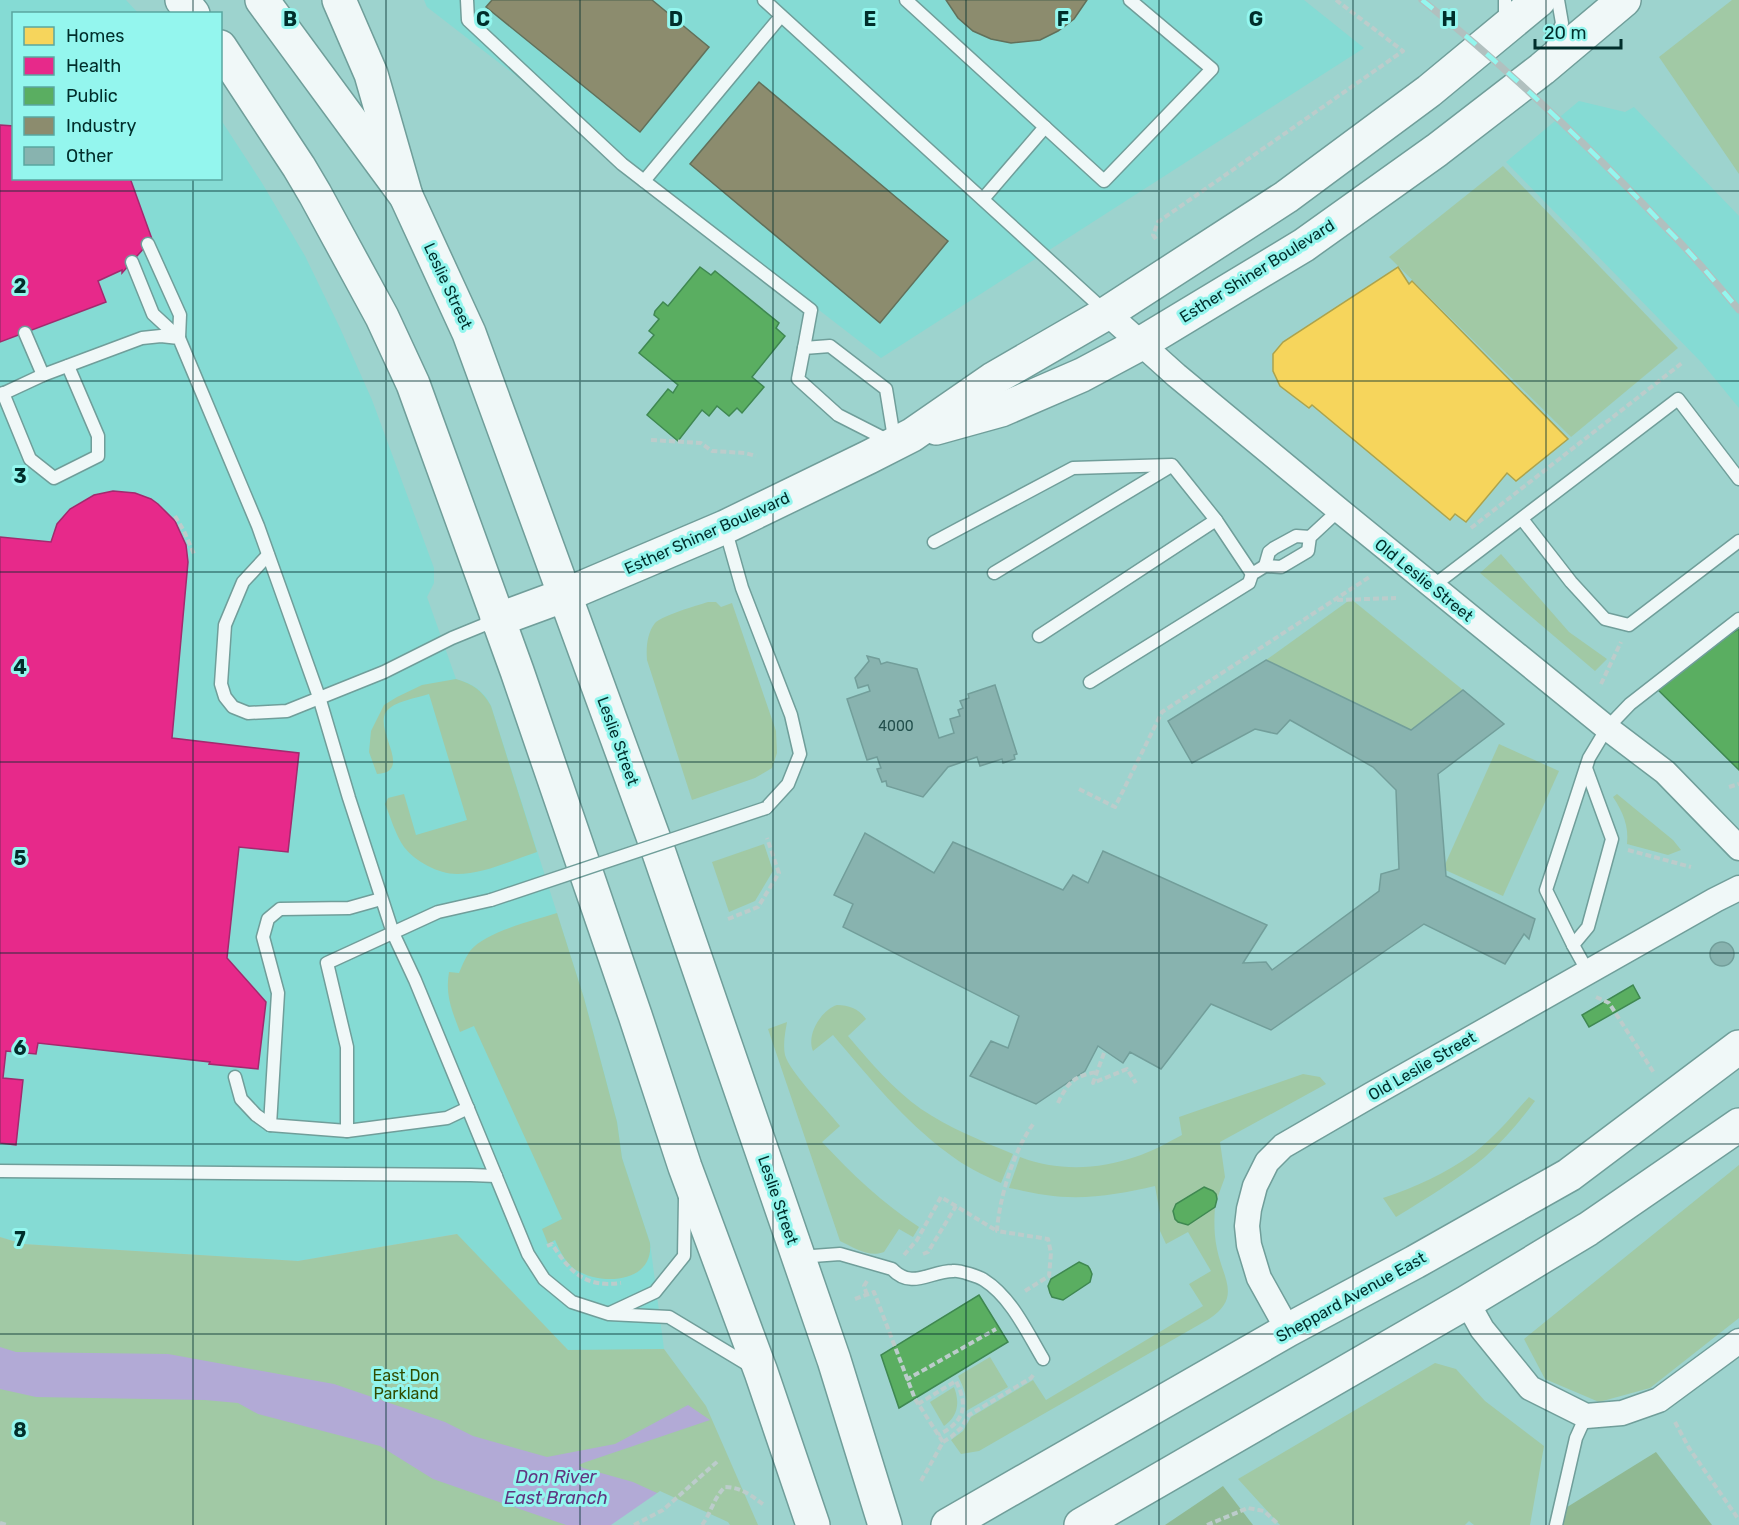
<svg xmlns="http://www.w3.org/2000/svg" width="1739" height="1525" font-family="Rubik,sans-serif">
  <rect width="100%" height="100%" fill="#9dd3ce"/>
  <!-- built -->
  <g fill="#85dbd4">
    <path d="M0 0H126L138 13 14 14V178H220L221 120 262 183 305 256 340 328 372 400 434 568V583L427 597 456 679 468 683 478 689 486 697 491 706 584 998 617 1122 622 1158 650 1243 664 1349 569 1351 456 1234 298 1261 23 1244 0 1237Z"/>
    <path d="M424 0H1304L1364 48 881 358 427 7Z"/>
    <path d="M1579 101 1625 112 1634 107 1739 216V408L1702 363 1506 162Z"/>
  </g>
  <!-- green -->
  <g fill="#a1c9a5">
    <path d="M1732 0H1739V174L1659 57Z"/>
    <path d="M1503 166 1678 348 1571 437 1389 257Z"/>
    <path d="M1501 554 1569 632 1607 659 1595 671 1480 573Z"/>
    <path d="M1351 599 1463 690 1411 730 1266 660Z"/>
    <path d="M708 602H716L721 607 732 603 776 731 777 753 772 768 755 778 692 800 647 660C646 648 647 633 655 623 663 615 696 606 708 602Z"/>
    <path d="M456 679C473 684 483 691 491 706L537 852C512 860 484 874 457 874 438 874 415 861 404 847 395 834 391 818 385 804L388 798 404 794 416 835 467 820 429 694C417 698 394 701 386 712 374 731 414 772 377 774L369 752 371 731 384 705 397 697 422 685Z"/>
    <path d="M1499 744 1559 771 1503 896 1443 869Z"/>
    <path d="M1617 794 1673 840 1681 850 1668 855 1627 844C1629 826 1623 812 1613 797Z"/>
    <path d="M764 844 773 871 755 901 729 912 712 862Z"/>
    <path d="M557 913 584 998 617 1122 622 1158 650 1243C654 1283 602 1286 576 1270 566 1264 560 1251 555 1240L548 1244 542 1229 562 1219 474 1026 460 1032C452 1011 445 995 449 972L459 973C462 966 465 958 470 951 486 931 533 921 557 913Z"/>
    <path d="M837 1005C849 1005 859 1009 866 1019L848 1036C870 1062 893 1089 921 1109 949 1128 982 1141 1013 1154L1001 1183C983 1175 964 1166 949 1154 904 1121 869 1077 833 1035L813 1051C806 1035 821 1010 837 1005Z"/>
    <path d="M787 1022C785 1033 783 1044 785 1055 789 1071 828 1111 840 1126L822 1142C852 1174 882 1203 919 1227L913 1237 899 1229 884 1252C869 1258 853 1247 840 1241L768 1029Z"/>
    <path d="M1303 1074 1320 1077 1326 1084 1220 1142 1225 1177 1217 1199 1213 1191 1204 1187 1176 1204C1173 1210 1173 1213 1175 1219L1181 1224H1188L1215 1207C1214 1221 1214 1235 1217 1249 1223 1279 1242 1297 1209 1319L979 1451 961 1454 951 1440 963 1431 971 1417 1033 1380 1046 1400 1203 1306 1189 1284 1211 1271 1188 1232 1166 1244 1160 1231V1214L1155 1186C1120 1194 1083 1201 1046 1195 1034 1194 1021 1190 1009 1188L1020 1157C1056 1171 1098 1170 1135 1157 1151 1152 1167 1143 1182 1135L1179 1117Z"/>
    <path d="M1529 1097 1535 1101C1520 1121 1504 1140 1485 1157 1457 1180 1427 1198 1396 1217L1383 1198C1416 1187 1446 1173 1474 1153 1495 1137 1512 1116 1529 1097Z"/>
    <path d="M1739 1165V1318L1650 1388 1599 1402 1545 1379 1524 1339Z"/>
    <path d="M457 1234 568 1350 664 1349 706 1406 758 1525H0V1237L23 1244 298 1261Z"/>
    <path d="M990 1357 1008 1387 966 1411C968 1398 964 1388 958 1376Z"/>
    <path d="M1435 1363 1456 1369 1485 1401 1544 1446 1530 1525H1474L1469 1521 1465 1525H1280L1238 1479Z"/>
    <path d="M954 1387C960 1403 958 1416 944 1426L930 1402Z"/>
  </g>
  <!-- forest -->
  <g fill="#90b993">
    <path d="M1656 1452 1712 1525H1559L1564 1509Z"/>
    <path d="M1223 1486 1253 1525H1165Z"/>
  </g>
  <!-- water -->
  <path fill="#b2aad6" d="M0 1347 16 1352 168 1354 334 1384 445 1422 473 1436 547 1457 615 1444 688 1405 710 1420 583 1463 579 1465 583 1468 633 1482 727 1525H566L433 1479 380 1446 258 1414 238 1403 205 1400 36 1397 0 1389Z"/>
  <!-- pier -->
  <path fill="#9dd3ce" d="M660 1491 728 1522 730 1525H611Z"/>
  <!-- homes -->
  <path fill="#f6d55c" stroke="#aca34d" stroke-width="1.5" d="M1398 267 1409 284 1412 281 1568 439 1516 481 1507 473 1466 522 1455 514 1450 520 1312 405 1309 408 1280 386 1273 371V354L1283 342Z"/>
  <!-- health -->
  <g fill="#e7298a" stroke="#a22a6e" stroke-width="1.5">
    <path d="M0 125 14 126V178H130L152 239 122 273V270L98 281 106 302 0 342Z"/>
    <path d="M113 491 135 493 151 499 158 504 175 521 186 545 188 562 172 738 299 753 288 852 239 847 227 958 266 1002 258 1069 209 1064 210 1062 38 1043 36 1054 6 1051 3 1078 23 1080 16 1145 0 1143V537L51 542 57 524 70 509 94 495Z"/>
  </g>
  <!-- public -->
  <g fill="#5aae61" stroke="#3f8851" stroke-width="1.5">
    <path d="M700 267 711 275 715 271 779 323 776 328 785 336 752 377 764 387 742 413 737 408 729 416 717 406 709 416 702 410 678 441 647 415 668 389 673 393 678 385 639 353 654 335 649 331 659 319 654 315 655 311 663 302 668 306Z"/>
    <path d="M1739 629V770L1650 682Z"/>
    <path d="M1633 985 1640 998 1589 1027 1582 1015Z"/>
    <path d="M1204 1187 1213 1191 1216 1194 1217 1199 1215 1207 1188 1225 1178 1222 1175 1219 1173 1211 1176 1204Z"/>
    <path d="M1079 1262 1088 1266 1090 1269 1092 1274 1090 1282 1063 1300 1052 1297 1050 1293 1048 1286 1051 1279Z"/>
    <path d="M979 1295 1008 1342 899 1408 881 1355Z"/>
  </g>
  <!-- industry -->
  <g fill="#8c8c6e" stroke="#62705a" stroke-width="1.5">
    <path d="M492 0H652L709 47 640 132 486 7Z"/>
    <path d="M946 0H1087L1074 19 1058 31 1040 40 1011 43 991 39 973 31 958 18Z"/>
    <path d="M759 82 948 241 880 323 690 164Z"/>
  </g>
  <!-- building -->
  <g fill="#88b3af" stroke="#729e9a" stroke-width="1.5">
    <path d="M867 656 879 659 881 664 887 662 917 669 939 738 954 733 950 719 960 716 958 710 963 708 960 701 969 698 968 694 995 685 1017 754 1014 755 1015 759 1003 763 1002 759 980 766 977 757 948 767 923 797 887 786 886 781 882 782 877 769 881 768 877 757 867 760 847 699 870 691 868 685 858 688 855 678 869 661Z"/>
    <path d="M1266 660 1411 730 1463 690 1504 724 1438 774 1446 876 1535 919 1529 939 1524 934 1505 964 1424 924 1271 1030 1211 1004 1161 1069 1130 1052 1123 1063 1098 1046 1085 1071 1036 1104 970 1076 991 1041 1008 1048 1019 1016 843 927 853 904 834 895 865 833 934 873 953 842 1063 890 1073 875 1088 883 1103 851 1267 925 1243 963 1266 962 1272 970 1379 891 1381 874 1399 869 1396 790 1373 767 1290 720 1277 734 1255 729 1192 763 1168 721Z"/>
    <circle cx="1722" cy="954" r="12"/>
  </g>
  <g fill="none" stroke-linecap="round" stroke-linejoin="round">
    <!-- lane casing -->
    <g stroke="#709e9a" stroke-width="15">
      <g id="lane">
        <path d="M467 0 468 20 622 164 811 310 804 348"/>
        <path d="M764 0 1106 312"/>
        <path d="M906 0 1104 181 1212 69 1130 0"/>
        <path d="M1505 23V0"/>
        <path d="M1551 49 1562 23 1558 0"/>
        <path d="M644 181 781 16"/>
        <path d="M983 199 1045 127"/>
        <path d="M148 244 180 315 179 338"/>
        <path d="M132 262 153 314 179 338"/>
        <path d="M25 333 43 375"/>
        <path d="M830 346 886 389 895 444 838 415 798 379 804 348Z"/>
        <path d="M3 393 30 459 54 478 98 456V436L68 366"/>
        <path d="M0 395 43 375 142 338 161 336 179 338 258 526 319 697 349 798 393 933 415 980 528 1254 544 1279 572 1302 609 1314 669 1317 752 1367"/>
        <path d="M1522 519 1571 582 1605 619 1629 625 1739 541"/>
        <path d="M725 528 742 588 791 715 800 754 788 784 766 808"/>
        <path d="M934 542 1073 468 1172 465 1216 520 1252 574"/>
        <path d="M268 555 243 582 225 625 221 684 225 697 233 707 248 713 287 711 384 672 452 638 496 620"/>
        <path d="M1265 566 1269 552 1274 548 1296 536 1310 537"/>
        <path d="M994 573 1171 466"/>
        <path d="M1433 586 1678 399 1739 479"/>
        <path d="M1039 636 1216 520"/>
        <path d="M1090 682 1249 583 1252 574 1265 566 1281 567 1308 551 1310 537 1339 510"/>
        <path d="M381 899 349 908 280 909 268 919 263 937 278 993 270 1125 347 1131 447 1118 468 1108"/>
        <path d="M1573 945 1588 927 1612 839 1586 768"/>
        <path d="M1588 972 1573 945 1546 890 1589 758 1607 728 1630 704 1739 619"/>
        <path d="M235 1077 241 1099 256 1115 270 1125"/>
        <path d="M347 1131V1047L327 963 438 912 491 900"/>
        <path d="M0 1171 471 1175 496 1176"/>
        <path d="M799 1257 840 1254 892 1269C912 1290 930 1271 953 1271 959 1270 980 1277 984 1280 1011 1297 1027 1332 1043 1359"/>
        <path d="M610 1313 655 1292 684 1256 685 1198"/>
        <path d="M1556 1525 1576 1438 1586 1416"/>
      </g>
    </g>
    <!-- street casing -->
    <g stroke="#709e9a" stroke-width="27">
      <g id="street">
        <path d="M1107 313 1176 375 1339 510 1607 728 1665 772 1739 848"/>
        <path d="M1467 1302 1482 1329 1530 1388 1586 1416 1622 1413 1659 1400 1739 1341"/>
        <path d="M1288 1330 1259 1278 1249 1245 1247 1226 1249 1209 1255 1186 1267 1162 1283 1146 1371 1095 1715 900 1739 888"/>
      </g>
    </g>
    <!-- secondary casing -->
    <g stroke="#709e9a" stroke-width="36">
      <g id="secondary">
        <path d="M182 0 193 14"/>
        <path d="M262 0 406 196 469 333 658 850 834 1360 885 1525"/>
        <path d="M220 47 299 167 315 194 382 317 413 384 517 671 635 1015 685 1167 761 1372 813 1525"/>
        <path d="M936 428 1001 410 1082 375 1140 344 1304 245 1437 150 1542 69 1624 0"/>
        <path d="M497 620 565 595 725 527 869 457 912 435 993 379 1107 313 1286 197 1429 91 1539 0"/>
        <path d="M948 1525 1288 1330 1415 1262 1569 1175 1739 1047"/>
        <path d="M1081 1525 1467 1302 1588 1229 1739 1125"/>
      </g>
    </g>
    <!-- highway casing -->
    <g stroke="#709e9a" stroke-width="36">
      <path id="highway" d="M339 0 371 74 406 196"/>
    </g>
    <!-- path -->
    <g stroke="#bccccb" stroke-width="4" stroke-dasharray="6 3" stroke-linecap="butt">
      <path d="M1156 239 1153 235 1158 222 1403 51 1336 0"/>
      <path d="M651 440 701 443 712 451 745 453 756 456"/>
      <path d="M175 516 184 531 194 554"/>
      <path d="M1471 528 1682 363"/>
      <path d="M1337 600 1396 598"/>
      <path d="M1601 684 1621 642"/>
      <path d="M1729 787 1739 784"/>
      <path d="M1079 789 1115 807 1162 712 1371 576"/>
      <path d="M1628 850 1691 867"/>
      <path d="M728 919 758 907 779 873 767 838"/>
      <path d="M1596 997 1609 1003 1654 1073"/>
      <path d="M1104 1053 1093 1083 1127 1069 1136 1083"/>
      <path d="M1058 1103C1068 1082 1074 1076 1097 1072"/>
      <path d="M547 1246 552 1244C570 1272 585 1288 621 1283"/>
      <path d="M923 1254 928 1252 956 1206"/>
      <path d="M904 1255 917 1240 941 1197 997 1231"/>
      <path d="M867 1281 864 1286 867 1295"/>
      <path d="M1025 1291 1049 1276 1051 1253 1048 1239 997 1231C999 1199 1014 1149 1034 1123"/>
      <path d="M855 1299 874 1292 915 1399 943 1442 921 1481"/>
      <path d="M906 1380 996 1329"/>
      <path d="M918 1404 956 1381C969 1407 964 1422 938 1435"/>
      <path d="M1675 1422 1689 1448 1739 1520"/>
      <path d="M943 1442 951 1437 961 1428 969 1415 1031 1378 1034 1374"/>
      <path d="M0 1523 7 1525"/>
      <path d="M634 1525 663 1510 718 1461"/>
      <path d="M702 1525C711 1513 714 1497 725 1487 741 1487 752 1496 764 1505"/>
      <path d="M1207 1525 1248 1508 1264 1511 1279 1525"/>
    </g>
    <!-- lane -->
    <use href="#lane" stroke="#f0f8f8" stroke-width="12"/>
    <!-- street -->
    <use href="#street" stroke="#f0f8f8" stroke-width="24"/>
    <!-- secondary -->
    <use href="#secondary" stroke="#f0f8f8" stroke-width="33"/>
    <!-- highway -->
    <use href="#highway" stroke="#f0f8f8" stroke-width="33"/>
    <!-- rail casing -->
    <g stroke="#b1c0bf" stroke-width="7">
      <path id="rail" d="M1422 0C1510 70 1592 149 1669 231 1694 256 1716 283 1739 310"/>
    </g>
    <!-- rail -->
    <use href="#rail" stroke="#94f6ee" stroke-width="4.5" stroke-dasharray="14" stroke-linecap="butt"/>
    <!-- lane-bridge casing -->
    <g stroke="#709e9a" stroke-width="15" stroke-linecap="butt">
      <path id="lane-bridge" d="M491 900 766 808"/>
    </g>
    <!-- lane-bridge -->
    <use href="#lane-bridge" stroke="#f0f8f8" stroke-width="12"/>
  </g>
  <!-- grid -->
  <path fill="none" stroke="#002e2b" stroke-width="1.5" stroke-opacity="0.55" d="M193 0V14M386 0V1525M580 0V1525M773 0V1525M966 0V1525M1159 0V1525M1353 0V1525M1546 0V1525M193 178V1525M0 191H1739M0 381H1739M0 572H1739M0 762H1739M0 953H1739M0 1144H1739M0 1334H1739"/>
  <g text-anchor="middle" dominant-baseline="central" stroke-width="6" stroke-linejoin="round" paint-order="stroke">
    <!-- number labels -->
    <g font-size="14" fill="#224f4c">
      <text x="896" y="726">4000</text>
    </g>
    <!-- street labels -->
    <g font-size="16" fill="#002e2b" stroke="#94f6ee">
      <text transform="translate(1257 271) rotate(-32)">Esther Shiner Boulevard</text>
      <text transform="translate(448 286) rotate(65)">Leslie Street</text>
      <text transform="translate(707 533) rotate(-24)">Esther Shiner Boulevard</text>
      <text transform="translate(1424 580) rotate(39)">Old Leslie Street</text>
      <text transform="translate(618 741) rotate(70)">Leslie Street</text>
      <text transform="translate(1422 1066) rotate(-30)">Old Leslie Street</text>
      <text transform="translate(778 1200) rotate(71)">Leslie Street</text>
      <text transform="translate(1351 1297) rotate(-29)">Sheppard Avenue East</text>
    </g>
    <!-- park labels -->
    <g font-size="16" fill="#314c00" stroke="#94f6ee">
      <text x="406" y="1375">East Don<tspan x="406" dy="18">Parkland</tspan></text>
    </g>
    <!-- water labels -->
    <g font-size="18" font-style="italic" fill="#603580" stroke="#94f6ee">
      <text x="556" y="1477">Don River<tspan x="556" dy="21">East Branch</tspan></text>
    </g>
  </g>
  <g font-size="20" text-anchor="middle" font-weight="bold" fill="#002e2b" stroke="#94f6ee" stroke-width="6" stroke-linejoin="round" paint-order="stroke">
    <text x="290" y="26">B</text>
    <text x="483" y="26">C</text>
    <text x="676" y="26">D</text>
    <text x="870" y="26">E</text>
    <text x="1063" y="26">F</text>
    <text x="1256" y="26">G</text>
    <text x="1449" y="26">H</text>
    <text x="20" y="293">2</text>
    <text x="20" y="483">3</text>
    <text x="20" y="674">4</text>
    <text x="20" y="865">5</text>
    <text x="20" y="1055">6</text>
    <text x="20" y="1246">7</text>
    <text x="20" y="1437">8</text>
  </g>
  <!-- legend -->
  <rect x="12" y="12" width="210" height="168" fill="#94f6ee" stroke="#59a6a0" stroke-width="1.5"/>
  <rect x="24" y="27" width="30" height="18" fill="#f6d55c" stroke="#59a6a0" stroke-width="1.5"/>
  <text x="66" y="42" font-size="18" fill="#002e2b">Homes</text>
  <rect x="24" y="57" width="30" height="18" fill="#e7298a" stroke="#59a6a0" stroke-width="1.5"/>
  <text x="66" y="72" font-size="18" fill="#002e2b">Health</text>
  <rect x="24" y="87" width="30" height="18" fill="#5aae61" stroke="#59a6a0" stroke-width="1.5"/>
  <text x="66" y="102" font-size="18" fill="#002e2b">Public</text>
  <rect x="24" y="117" width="30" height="18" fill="#8c8c6e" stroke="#59a6a0" stroke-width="1.5"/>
  <text x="66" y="132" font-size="18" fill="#002e2b">Industry</text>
  <rect x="24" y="147" width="30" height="18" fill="#88b3af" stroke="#59a6a0" stroke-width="1.5"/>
  <text x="66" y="162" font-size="18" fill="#002e2b">Other</text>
  <!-- scale -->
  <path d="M1535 39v9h86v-9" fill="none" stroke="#002e2b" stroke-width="3"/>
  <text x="1544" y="39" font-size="18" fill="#002e2b" stroke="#94f6ee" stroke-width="4.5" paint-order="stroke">20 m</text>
</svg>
